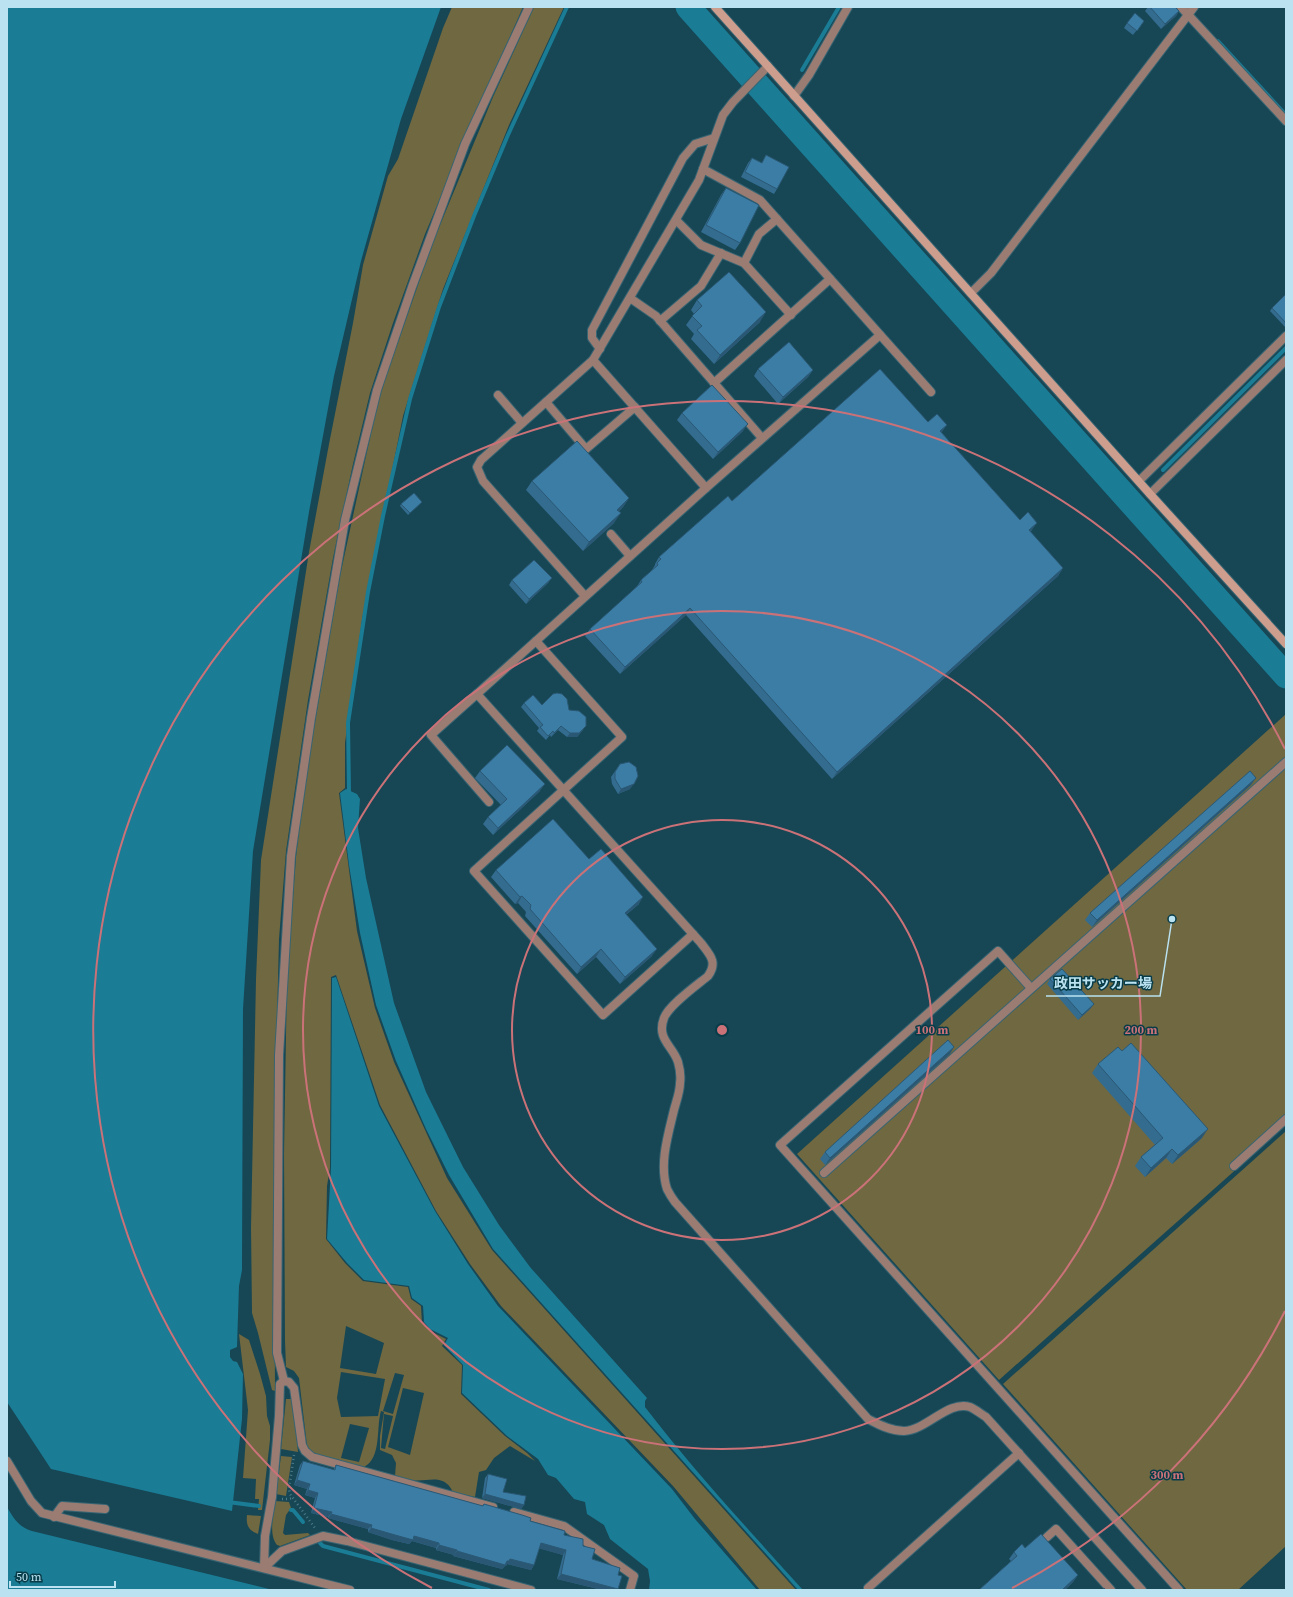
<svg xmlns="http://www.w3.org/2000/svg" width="1293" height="1597" font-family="'Source Serif 4','Noto Sans JP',serif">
  <rect width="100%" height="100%" fill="#174654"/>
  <!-- green -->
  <g fill="#6f6841" fill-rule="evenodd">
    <path d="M452 7H523L475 116 425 234 393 323 370 393 353 464 333 558 308 700 286 851 279 939 274 1147 275 1391 272 1390 271 1386 258 1333 252 1313 251 1228 256 979 261 860 309 552 329 444 353 323 363 265 388 176 398 159 443 28Z"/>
    <path d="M534 7H564L509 125 443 289 403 416 362 620 345 743V788L339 793 357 931 375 1008 394 1062 447 1178 492 1250 796 1590H760L673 1486 501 1306 470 1264 436 1211 380 1105 336 975 331 977 330 1168 327 1186 326 1239 345 1263 363 1281 408 1287 411 1299 421 1306 422 1323 430 1331 446 1339 442 1346 462 1365 461 1394 505 1436 527 1453 535 1461 510 1446 494 1458 486 1470 479 1472 475 1497 453 1492C443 1472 427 1483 411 1480 406 1480 400 1478 395 1476L396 1463 392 1455 380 1450V1436L384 1412 381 1411C376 1427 382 1458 364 1467L312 1453 307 1446 299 1378 294 1371 286 1367 285 1341 284 1154 287 975 296 857 304 786 340 576 379 396 433 242 493 97ZM346 1326 384 1343 376 1374 340 1368ZM341 1372 385 1379 378 1416 341 1417 337 1398ZM395 1373 404 1375 393 1414 383 1411ZM403 1388 424 1393 410 1455 388 1447ZM384 1414 393 1416 385 1449 381 1448ZM350 1424 369 1428 359 1462 341 1458Z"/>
    <path d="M1286 714V1125L999 1380 797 1154Z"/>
    <path d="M1286 1131V1546L1238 1590H1187L1003 1384Z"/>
    <path d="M239 1334 249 1340 260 1374 266 1396 267 1416 270 1426V1440L262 1510H258L259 1499H255L256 1479 243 1478 248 1410Z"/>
    <path d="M286 1399H293L298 1452 281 1449Z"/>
    <path d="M281 1456 292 1457 286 1496 276 1494Z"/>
    <path d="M275 1501 289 1502 291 1508 286 1515 283 1533 285 1535 308 1533 310 1535 280 1546 277 1545C268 1534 274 1513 275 1501Z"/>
    <path d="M247 1515 261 1516 258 1534C248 1530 246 1525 247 1515Z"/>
  </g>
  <!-- water -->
  <g fill="#1a7c95">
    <path d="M7 7H441L401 119 361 261 334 376 309 512 253 851 243 1009 242 1270 239 1286 237 1347 230 1350V1357L233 1361 237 1362 243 1374 242 1419 232 1511 51 1469 7 1402Z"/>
    <path d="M346 789 357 794 360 799 358 828 366 878 394 1003 426 1092 463 1167 499 1225 530 1267 647 1398 645 1401V1407C694 1471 749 1530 803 1590H798L767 1555 493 1249 449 1175 426 1129 396 1061 376 1005 360 933 349 865 340 793Z"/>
    <path d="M336 977 379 1106 435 1211 468 1264 498 1306 672 1489 695 1519 757 1590H649L650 1581 648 1569 610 1539 604 1525 587 1514 585 1502 574 1499 556 1478 548 1475 538 1459 507 1436 462 1393 463 1365 444 1345 448 1338 430 1329 424 1322 423 1306 412 1298 409 1286 364 1280 347 1263 327 1239 331 1167 332 978Z"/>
    <path d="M7 1507C14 1519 19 1527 32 1531L273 1590H7Z"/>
  </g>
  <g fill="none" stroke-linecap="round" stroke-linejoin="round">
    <!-- stream -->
    <g stroke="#1a7c95" stroke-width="4">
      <path d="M1218 41 1286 115"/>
      <path d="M802 70 839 7"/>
      <path d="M779 108 782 103"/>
      <path d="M1163 470 1286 348"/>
      <path d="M1131 502 1136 497"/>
      <path d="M349 792 348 723 368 592 383 516 410 399 439 307 474 216 508 135 567 7"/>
      <path d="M228 1502 259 1506"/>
      <path d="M291 1510H293L303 1522"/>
      <path d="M320 1543 323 1546 489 1590"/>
    </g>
    <!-- river -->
    <path stroke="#1a7c95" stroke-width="25" d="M688 7 1286 676"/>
    <!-- lane casing -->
    <g stroke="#386573" stroke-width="10">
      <g id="lane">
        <path d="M703 169 760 200 931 392"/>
        <path d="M676 220 701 245 744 263 791 315"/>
        <path d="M744 263 759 234 777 219"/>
        <path d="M630 298 656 316 762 438"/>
        <path d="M660 321 701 286 721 253"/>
        <path d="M880 335 706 488 477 694 701 943C710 955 718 962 708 976 697 985 669 1005 664 1018 656 1039 673 1046 678 1062 680 1069 681 1076 680 1083 680 1092 676 1102 674 1110 668 1135 659 1164 667 1189 669 1193 672 1198 675 1202L868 1419C879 1425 891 1431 904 1431 927 1430 948 1400 970 1407 975 1409 981 1414 986 1417L1142 1590"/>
        <path d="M600 349 592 338V330L683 158 695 144 714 138"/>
        <path d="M593 360 706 488"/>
        <path d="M714 383 830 279"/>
        <path d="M498 395 522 423"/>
        <path d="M546 402 586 449 635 407"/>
        <path d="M611 534 630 556"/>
        <path d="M585 596 483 481 477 467 481 460 593 360 699 180 723 115 733 102 768 66"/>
        <path d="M536 641 622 737 474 871 603 1015 693 934"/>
        <path d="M477 694 431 735 489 802"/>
        <path d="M1031 988 998 951 780 1145 1179 1590"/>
        <path d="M1234 1166 1286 1119"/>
        <path d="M824 1173 1286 762"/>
        <path d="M284 1381 277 1353 279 1055 291 856 311 718 345 520 377 390 412 287 465 144 529 7"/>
        <path d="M54 1517 62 1506 105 1509"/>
        <path d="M1047 1537 1056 1529 1111 1590"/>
        <path d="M869 1590 868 1588 1019 1453"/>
      </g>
    </g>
    <!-- street casing -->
    <g stroke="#386573" stroke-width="10">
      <g id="street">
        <path d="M1181 7 1286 121"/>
        <path d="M794 96 809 75 848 7"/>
        <path d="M971 293 991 273 1194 7"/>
        <path d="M1139 481 1286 336"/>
        <path d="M1150 494 1286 360"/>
        <path d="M7 1461 31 1501 42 1513 350 1590"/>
        <path d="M514 1512 564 1526 634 1576 630 1590"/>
        <path d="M264 1568 265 1536 272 1497 279 1416 280 1384 284 1381 289 1382 294 1388 302 1445 305 1451 312 1457 493 1507"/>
        <path d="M264 1568 282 1551 323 1536 347 1541 531 1590"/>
      </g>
    </g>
    <!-- secondary casing -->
    <g stroke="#386573" stroke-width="10">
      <path id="secondary" d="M715 7 1150 494 1286 644"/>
    </g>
    <!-- path -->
    <g stroke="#4e7b89" stroke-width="2.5" stroke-dasharray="1 3" stroke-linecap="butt">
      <path d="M294 1455 289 1489 290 1494 315 1528"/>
      <path d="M282 1499H288L293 1498"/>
    </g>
    <!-- lane -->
    <use href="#lane" stroke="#9b7c72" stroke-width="8"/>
    <!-- street -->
    <use href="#street" stroke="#9b7c72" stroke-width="8"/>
    <!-- secondary -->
    <use href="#secondary" stroke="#cd9d8d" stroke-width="8"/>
  </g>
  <!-- wall -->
  <g fill="#346c8f">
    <path d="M1148 7H1175L1179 11 1176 16 1161 29 1145 11Z"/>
    <path d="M1144 21 1133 35 1124 28 1127 23Z"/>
    <path d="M766 155 777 189 774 194 741 177 748 163 752 158 762 163Z"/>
    <path d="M726 188 740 243 735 250 701 232 721 195Z"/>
    <path d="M1286 296V326L1285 327 1270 311 1272 308Z"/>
    <path d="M697 300 760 322 714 364 691 339 694 334 686 325 694 314 691 310Z"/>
    <path d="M758 369 813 370 808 377 778 404 754 376Z"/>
    <path d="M682 413 743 431 713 459 677 420Z"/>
    <path d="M928 422 941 432 1020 520 1032 530 1030 532 1063 568 1058 576 832 779 686 615 620 674 585 636 590 629 636 588 641 580 652 570 655 565V564L659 557 732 501Z"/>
    <path d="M532 481 629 498 623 507 619 511 614 523 583 551 526 490Z"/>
    <path d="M401 504H420L408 515 400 506Z"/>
    <path d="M512 580 549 582 526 604 509 585Z"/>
    <path d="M524 703 542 705 569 710 583 730 577 737H567L558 730 551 737 550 735 546 740 537 731 539 728 521 707Z"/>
    <path d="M620 764 630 789 618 794 612 784 611 777Z"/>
    <path d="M480 771 540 791 493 835 483 824 488 817 501 805 475 778Z"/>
    <path d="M1251 785 1092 927 1085 920 1090 913Z"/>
    <path d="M589 859 639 904 626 915 652 956 620 984 596 957 577 974 525 916 526 912 518 903 515 904 491 877 496 870Z"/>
    <path d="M1050 979 1094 1004 1090 1009 1078 1020 1047 984Z"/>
    <path d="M950 1054 825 1165 820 1159 825 1152Z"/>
    <path d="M1098 1064 1202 1138 1172 1164 1166 1158 1145 1177 1135 1166 1141 1157 1155 1145 1092 1073Z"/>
    <path d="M303 1461 333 1470 336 1465 482 1506 484 1504 564 1535 583 1546 592 1559 618 1575V1590H602L557 1579 563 1555 539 1548 534 1565 531 1570 507 1564 506 1566H505L502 1569 453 1556 454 1555 436 1550V1548L412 1541 409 1544 392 1540 368 1532V1529L328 1518V1517L311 1513 315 1498 305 1495 307 1489 294 1485 300 1465Z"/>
    <path d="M488 1474 503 1492 524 1505 521 1509 482 1498 485 1478Z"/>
    <path d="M1025 1548 1078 1575 1073 1582 1065 1590H979L1011 1561 1009 1559 1014 1552Z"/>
  </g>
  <!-- shaded-wall -->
  <g fill="#2a5874">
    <path d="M1179 11 1176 16 1161 29 1165 24Z"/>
    <path d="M766 312 760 322 714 364 720 355Z"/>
    <path d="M813 370 808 377 778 404 783 397Z"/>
    <path d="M748 424 743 431 713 459 718 452Z"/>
    <path d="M947 425 942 432 935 438 940 431Z"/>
    <path d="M629 498 623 507 611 519 617 510Z"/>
    <path d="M621 513 614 523 583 551 589 542Z"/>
    <path d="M1037 523 1032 530 1024 537 1029 530Z"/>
    <path d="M1063 568 1058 576 832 779 837 772Z"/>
    <path d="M552 578 549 582 526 604 529 599Z"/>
    <path d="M690 608 686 615 620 674 625 667Z"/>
    <path d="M561 726 558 730 551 737 554 733Z"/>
    <path d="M586 726 583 730 577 737H567L570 733Z"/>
    <path d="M1256 778 1251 785 1092 927 1097 920Z"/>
    <path d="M545 784 540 791 493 835 498 828Z"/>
    <path d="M634 784 630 789 618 794 621 789Z"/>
    <path d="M522 896 518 903 515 904 520 897Z"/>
    <path d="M643 897 639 904 620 920 625 913Z"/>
    <path d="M601 949 596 957 577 974 581 967Z"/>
    <path d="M657 949 652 956 620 984 625 977Z"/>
    <path d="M1094 1004 1090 1009 1078 1020 1082 1015Z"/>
    <path d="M954 1047 950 1054 825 1165 830 1158Z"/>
    <path d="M1208 1129 1202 1138 1172 1164 1178 1155Z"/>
    <path d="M1172 1149 1166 1158 1145 1177 1151 1168Z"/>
    <path d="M297 1480 310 1484 307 1489 294 1485Z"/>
    <path d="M308 1490 318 1493 315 1498 305 1495Z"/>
    <path d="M485 1494 524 1505 521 1509 482 1498Z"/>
    <path d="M314 1508 332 1512 328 1517 311 1513Z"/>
    <path d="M331 1514 372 1525 368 1529 328 1518Z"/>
    <path d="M371 1528 414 1536 439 1543 436 1548 412 1541 409 1544 392 1540 368 1532Z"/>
    <path d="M541 1543 566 1550 563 1555 537 1548Z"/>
    <path d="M439 1545 457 1550 454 1555 436 1550Z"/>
    <path d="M457 1551 507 1561 510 1559 534 1565 531 1570 507 1564 506 1566H505L502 1569 453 1556Z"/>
    <path d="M561 1574 618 1589V1590H602L557 1579Z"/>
    <path d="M1078 1575 1073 1582 1065 1590H1062Z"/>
  </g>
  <!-- building -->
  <g fill="#3c7da6" stroke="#2a5874">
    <path d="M1150 7H1175L1179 11 1165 24Z"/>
    <path d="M1135 13 1144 21 1137 31 1127 23Z"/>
    <path d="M766 155 789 167 777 189 745 172 752 158 762 163Z"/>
    <path d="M726 188 759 205 740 243 706 225Z"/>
    <path d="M729 272 766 312 720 355 697 330 702 326 692 316 702 306 697 300Z"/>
    <path d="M1285 295 1286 296V323L1272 308Z"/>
    <path d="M789 342 813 370 783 397 758 369Z"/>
    <path d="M880 369 928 422 937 414 947 425 940 431 1020 520 1028 512 1037 523 1029 530 1063 568 837 772 690 608 625 667 590 629 642 582 641 580 658 565 657 563 661 559 659 557 728 496 732 501Z"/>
    <path d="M712 385 748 424 718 452 682 413Z"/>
    <path d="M577 441 629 498 617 510 621 513 589 542 532 481Z"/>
    <path d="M414 493 422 502 410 513 401 504Z"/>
    <path d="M534 560 552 578 529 599 512 580Z"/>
    <path d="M557 693 562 694 567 699 569 710 579 711 586 717V726L579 733H570L561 726 554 733 553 731 548 736 540 727 543 725 524 703 533 695 542 705 553 694Z"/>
    <path d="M507 745 545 784 498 828 488 817 507 799 480 771Z"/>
    <path d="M629 762 636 767 638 776 634 784 621 789 615 779V772L620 764Z"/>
    <path d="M1250 771 1256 778 1097 920 1090 913Z"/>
    <path d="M553 819 589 859 601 849 643 897 625 913 657 949 625 977 601 949 581 967 530 909 531 905 522 896 520 897 496 870Z"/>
    <path d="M1062 969 1094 1004 1082 1015 1050 979Z"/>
    <path d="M948 1040 954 1047 830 1158 825 1152Z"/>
    <path d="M1131 1043 1208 1129 1178 1155 1172 1149 1151 1168 1141 1157 1163 1138 1098 1064 1118 1047 1122 1051Z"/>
    <path d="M303 1461 335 1470 336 1465 483 1506 484 1504 522 1515 531 1518 530 1521 565 1531 564 1535 583 1539V1546L595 1549 592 1559 620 1568 618 1575 622 1576 618 1589 561 1574 566 1550 541 1543 534 1565 510 1559 509 1561H507L505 1565 457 1551V1550L439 1545V1543L414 1536 413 1540 395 1535 371 1528 372 1525 331 1514 332 1512 314 1508 318 1493 308 1490 310 1484 297 1480Z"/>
    <path d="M488 1474 507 1479 503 1492 526 1496 524 1505 485 1494Z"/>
    <path d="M1041 1534 1078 1575 1062 1590H979L1017 1556 1014 1552 1022 1544 1025 1548Z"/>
    <path d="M1104 1588 1106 1590H1102Z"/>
  </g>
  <!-- distance rings -->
  <g fill="none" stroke="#cb7278" stroke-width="2">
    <circle cx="722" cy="1030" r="210"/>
    <circle cx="722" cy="1030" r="419"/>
    <path d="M1285 1311A629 629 0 0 1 1012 1588M432 1588A629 629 0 1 1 1285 749"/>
  </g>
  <circle cx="722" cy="1030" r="6" fill="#cb7278" stroke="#083c49" stroke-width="2"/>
  <g font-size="12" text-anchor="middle" font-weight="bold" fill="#cb7278" stroke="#083c49" stroke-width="3" stroke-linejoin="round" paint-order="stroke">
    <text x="932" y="1034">100 m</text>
    <text x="1141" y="1034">200 m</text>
    <text x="1167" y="1479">300 m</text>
  </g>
  <!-- callouts -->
  <path fill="none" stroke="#bae2f0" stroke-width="1.5" d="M1172 919L1160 996H1046"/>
  <circle fill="#bae2f0" stroke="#083c49" stroke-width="1.5" cx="1172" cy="919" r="4"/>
  <g font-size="14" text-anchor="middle" font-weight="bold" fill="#bae2f0" stroke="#083c49" stroke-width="3" stroke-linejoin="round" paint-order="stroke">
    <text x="1103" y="988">政田サッカー場</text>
  </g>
  <!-- border -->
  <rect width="1293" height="1597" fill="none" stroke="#bae2f0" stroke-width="16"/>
  <!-- scale -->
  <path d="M10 1581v6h105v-6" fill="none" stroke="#bae2f0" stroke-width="2"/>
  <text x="16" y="1581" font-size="12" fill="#bae2f0" stroke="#083c49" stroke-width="3" paint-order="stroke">50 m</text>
</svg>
